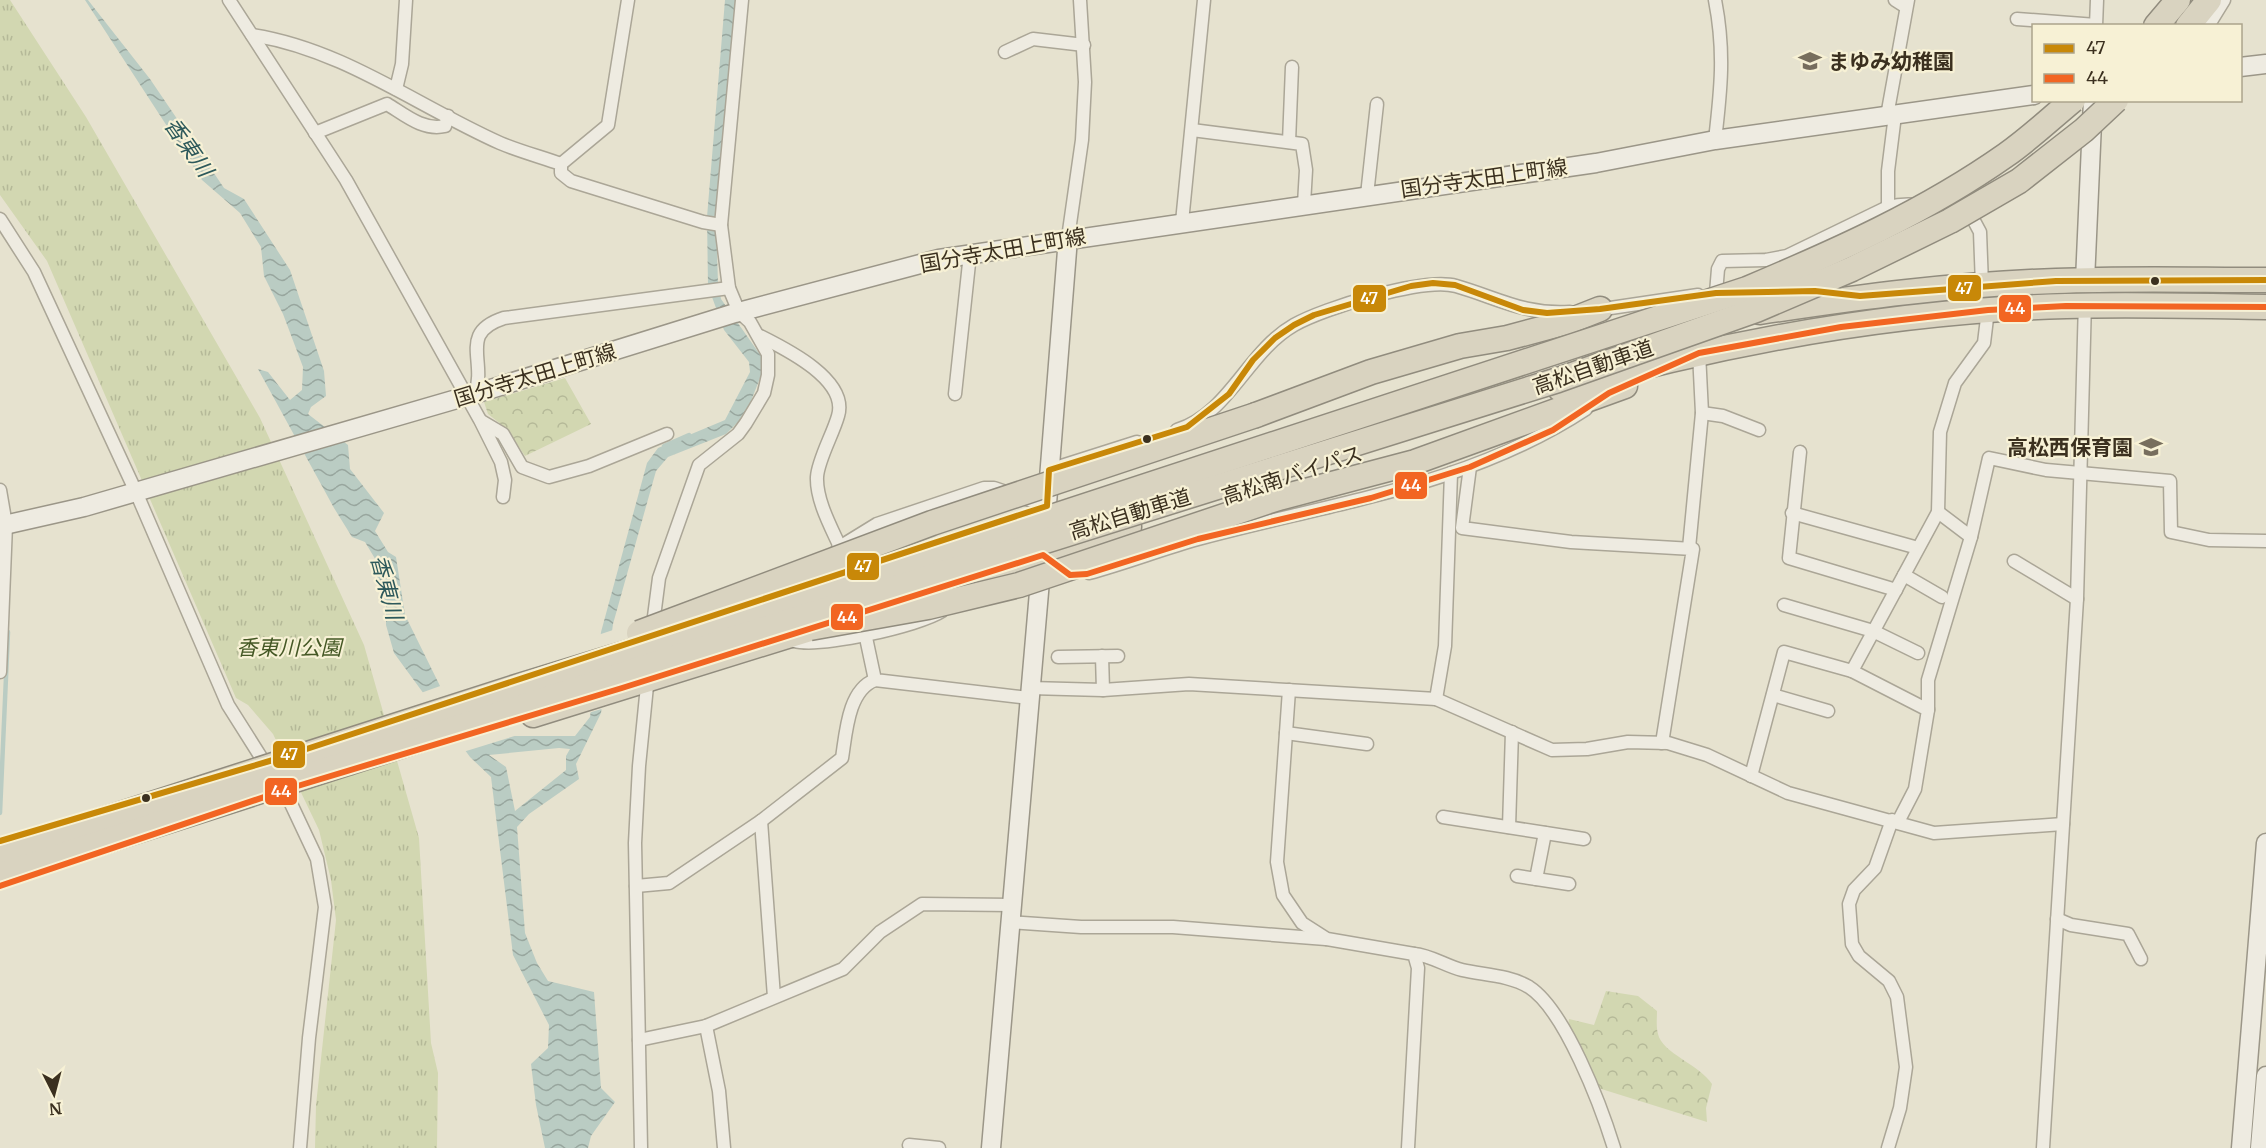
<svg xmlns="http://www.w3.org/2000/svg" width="2266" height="1148" font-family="Merriweather,'Noto Sans JP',serif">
  <defs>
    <pattern id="grass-tufts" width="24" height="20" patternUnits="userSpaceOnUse" patternTransform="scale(1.5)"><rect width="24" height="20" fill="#d2d7b1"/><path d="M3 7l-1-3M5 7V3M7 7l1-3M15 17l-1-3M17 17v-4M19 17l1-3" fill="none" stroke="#b5b998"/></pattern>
    <pattern id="forest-crowns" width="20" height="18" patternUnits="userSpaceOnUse" patternTransform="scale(1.5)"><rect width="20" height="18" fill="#d2d7b1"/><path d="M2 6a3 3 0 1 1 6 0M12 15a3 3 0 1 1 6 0" fill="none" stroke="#b5b998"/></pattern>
    <pattern id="water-waves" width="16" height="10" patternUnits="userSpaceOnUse" patternTransform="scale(1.5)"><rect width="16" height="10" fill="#baccc3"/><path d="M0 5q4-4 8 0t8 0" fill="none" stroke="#98a69e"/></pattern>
  </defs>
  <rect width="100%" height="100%" fill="#e6e2cf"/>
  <!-- grass -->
  <path fill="url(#grass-tufts)" d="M0 0H10L86 117 260 418 364 645 419 838 431 1043 438 1073 437 1148H315L316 1105 336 920 331 880 319 830 273 734 248 705 236 698 47 261 0 195Z"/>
  <!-- forest -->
  <g fill="url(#forest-crowns)">
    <path d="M565 378 591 424 525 456 507 429 488 414 484 402Z"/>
    <path d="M1606 991 1638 996 1657 1011C1657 1018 1656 1027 1658 1034 1662 1053 1700 1065 1712 1084L1706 1108 1707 1122 1595 1087 1568 1026 1569 1019 1594 1025Z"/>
  </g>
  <!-- water -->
  <path fill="url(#water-waves)" fill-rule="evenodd" d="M85 0H88L150 79 224 188 244 199 290 270 324 371 326 396 311 407 308 414 348 445 350 469 384 513 375 531 388 552 396 557 405 615 441 688 474 736H575L590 717 601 632 647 463 658 448 725 420 750 372 749 362 724 330 708 286 707 217 725 0H737L716 221 718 283 721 299 761 356 762 373 749 406 738 422 726 434 668 457 656 471 613 624 601 713 576 764 579 779 529 814 517 827 525 933 537 963 548 981 594 992 601 1088 615 1102 591 1136 588 1148H545L536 1105 531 1064 548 1048 549 1025 513 955 491 777 470 757 394 653 386 625V602L377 585V562L365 542 352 537 334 508 258 369 268 372 290 400 302 390 303 367 283 314 264 276 261 247 240 213 202 180ZM559 748 570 749 566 756V770L515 811 506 767 489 755Z"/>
  <!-- pier -->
  <g fill="#e6e2cf">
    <path d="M616 629 605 708 588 713 598 635Z"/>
    <path d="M443 685 475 733 521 734 463 752 418 694Z"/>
  </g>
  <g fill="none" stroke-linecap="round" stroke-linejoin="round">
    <!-- stream -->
    <g stroke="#baccc3" stroke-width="4.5">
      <path d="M664 446 689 435"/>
      <path d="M0 813 8 632"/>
    </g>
    <!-- street casing -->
    <g stroke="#aba697" stroke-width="15">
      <g id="street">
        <path d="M229 0 346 180 480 420 501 462 505 480 503 497"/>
        <path d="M1715 0C1725 51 1721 89 1715 140"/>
        <path d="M1895 0 1906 7"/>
        <path d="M2017 19 2096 25"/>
        <path d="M2096 26 2097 0"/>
        <path d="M2208 26 2224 0"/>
        <path d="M252 35C343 49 417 106 500 143 519 151 541 157 561 164V173L571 181 703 222 721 225"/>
        <path d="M1005 52 1033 39 1084 45"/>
        <path d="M396 89 402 64 406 0"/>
        <path d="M1887 116 1908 0"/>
        <path d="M1192 130 1302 144 1306 170 1304 204"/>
        <path d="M315 133 387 104C405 115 423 131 445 126L448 116"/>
        <path d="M1289 142 1292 67"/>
        <path d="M561 164 608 125 628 0"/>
        <path d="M1367 195 1377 104"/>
        <path d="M1888 207V171L1895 115"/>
        <path d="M0 219 34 272 136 492 228 705 264 762"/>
        <path d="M1182 222 1204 0"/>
        <path d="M1068 238 1082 140 1085 82 1080 0"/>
        <path d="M1716 293 1718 269 1722 261 1766 260 1787 256 1888 207C1917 199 1944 211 1973 219L1980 232 1982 285"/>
        <path d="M1597 310 1698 295"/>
        <path d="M760 336C786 349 849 380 838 416 833 434 818 460 817 477 816 500 831 527 840 547"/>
        <path d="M475 394C487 360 458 333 504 318L729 288"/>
        <path d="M955 394 970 254"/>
        <path d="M1702 413 1723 416 1759 430"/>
        <path d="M481 421 503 434 522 467 549 477 589 466 667 434"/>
        <path d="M1177 430C1230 413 1247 352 1294 325 1324 308 1424 277 1456 286 1498 298 1524 315 1570 312"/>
        <path d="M1800 452 1789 558 1896 590"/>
        <path d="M1470 467 1462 528 1571 542 1693 549 1662 743"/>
        <path d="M1049 470 1137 442"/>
        <path d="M0 490 6 525 0 672"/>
        <path d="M1792 513 1918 548"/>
        <path d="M1971 537 1989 458 2046 470 2170 481 2171 532 2209 540 2266 541"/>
        <path d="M838 548 877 524 984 488H994L1047 506"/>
        <path d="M1689 548 1702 413 1699 353"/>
        <path d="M2014 561 2077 599"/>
        <path d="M1089 573C1126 563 1162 549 1198 539 1331 503 1469 486 1586 409"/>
        <path d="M1904 575 1942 597"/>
        <path d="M1784 605 1873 631 1918 653"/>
        <path d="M652 632 659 578 699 465 738 434 746 423 764 393 768 375V354L750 322 739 312 729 288 721 225 742 0"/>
        <path d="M865 633 875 680 1029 698"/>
        <path d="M794 641C820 648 919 626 942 611"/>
        <path d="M1102 656 1103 690"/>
        <path d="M1058 657 1118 656"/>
        <path d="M1030 688 1103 690 1189 684 1436 699 1552 750 1587 749 1628 742 1668 743 1707 755 1788 793 1934 833 2063 824"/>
        <path d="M1289 690 1277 862 1283 895 1302 923 1327 939 1414 954 1418 968 1408 1148"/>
        <path d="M1773 695 1828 711"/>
        <path d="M1436 699 1445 646 1451 473"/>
        <path d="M1928 710V680L1971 537 1938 512"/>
        <path d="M1286 733 1367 744"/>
        <path d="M1751 776 1784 652 1852 671"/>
        <path d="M285 791 317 859 325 907 309 1038 300 1148"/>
        <path d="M1443 817 1584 839"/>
        <path d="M761 821 774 997"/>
        <path d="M1898 822 1915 789 1928 710 1852 671 1938 512 1940 432 1955 383 1984 343 1988 310"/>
        <path d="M1509 827 1512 732"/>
        <path d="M1517 876 1569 884"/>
        <path d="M1536 879 1545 833"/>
        <path d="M636 886 669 883 761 821 842 758C846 733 848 690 875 680"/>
        <path d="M2057 919 2071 925 2128 934 2141 959"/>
        <path d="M1010 922 1081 927H1173L1326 939"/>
        <path d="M1414 954C1430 955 1446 966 1462 970 1484 975 1509 975 1529 987 1565 1010 1601 1106 1614 1148"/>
        <path d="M706 1026 719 1091 724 1148"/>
        <path d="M639 1040 706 1026 843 969 880 932 922 904 1012 905"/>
        <path d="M909 1145 939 1148"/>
        <path d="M641 1148 635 843 639 766 648 676"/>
        <path d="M1888 1148 1900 1108 1906 1067 1897 997 1889 981 1859 956 1852 944 1849 904 1854 890 1875 868 1892 820"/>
        <path d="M2043 1148 2077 599 2085 301"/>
      </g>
    </g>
    <!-- secondary casing -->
    <g stroke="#9b9688" stroke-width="21">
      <g id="secondary">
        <path d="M2240 67 2266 64"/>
        <path d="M2085 281 2093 100"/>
        <path d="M0 526 84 507 481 392 735 313 939 259 1596 163 1715 140 2034 95"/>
        <path d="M1045 529 1068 238"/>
        <path d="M991 1148 1041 569"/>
        <path d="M2241 1148 2266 843"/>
        <path d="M2260 1148 2266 1076"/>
      </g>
    </g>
    <!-- highway casing -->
    <g stroke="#918c7e" stroke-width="27">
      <g id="highway">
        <path d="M2156 26 2178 0"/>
        <path d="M2188 26 2209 0"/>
        <path d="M1760 312C1858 297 1956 284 2056 281 2126 278 2196 280 2266 280"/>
        <path d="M1608 345 1685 326"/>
        <path d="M1560 389C1724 342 1895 311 2066 306 2132 304 2199 306 2266 307"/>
        <path d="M1256 415 1371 372 1460 346 1507 338 1567 322 1600 309"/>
        <path d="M1275 499 1415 462 1625 386"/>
        <path d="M874 609 1129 527"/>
        <path d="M533 715 829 623"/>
      </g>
    </g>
    <!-- street -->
    <use href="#street" stroke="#eeebe1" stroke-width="12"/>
    <!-- secondary -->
    <use href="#secondary" stroke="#eeebe1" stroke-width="18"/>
    <!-- highway -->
    <use href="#highway" stroke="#d9d3c0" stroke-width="24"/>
    <!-- highway-bridge casing -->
    <g stroke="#918c7e" stroke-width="27" stroke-linecap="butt">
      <g id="highway-bridge">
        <path d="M810 628 928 607 1019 585 1275 499"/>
        <path d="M639 633 932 523 1256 415"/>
        <path d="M0 853 522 685 783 605 1747 289C1837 251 1925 212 2006 155 2029 139 2050 119 2073 100"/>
        <path d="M0 875 720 643 1558 380 1756 310 1852 269 1950 221 2019 181 2084 130 2116 100"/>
      </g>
    </g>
    <!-- highway-bridge -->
    <use href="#highway-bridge" stroke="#d9d3c0" stroke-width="24"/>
    <!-- bus-1 casing -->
    <g stroke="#f7f1d5" stroke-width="10">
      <path id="bus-1" d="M0 841 273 760 1047 506 1049 470 1187 427 1229 394 1253 360 1275 338 1294 325 1314 315 1411 286 1433 283 1455 285 1523 310 1547 313 1600 309 1716 293 1815 291 1860 296 2056 281 2266 280"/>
    </g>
    <!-- bus-2 casing -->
    <g stroke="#f7f1d5" stroke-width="10">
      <path id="bus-2" d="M0 886 291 788 622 688 1043 555 1070 575 1087 574 1198 539 1371 498 1470 467 1553 430 1609 393 1699 353 1841 327 1988 310 2066 306 2266 307"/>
    </g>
    <!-- bus-1 -->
    <use href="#bus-1" stroke="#c88808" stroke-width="6"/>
    <!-- bus-2 -->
    <use href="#bus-2" stroke="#f26522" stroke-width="6"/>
  </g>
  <!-- icons -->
  <defs>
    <g id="school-bare" transform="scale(1.8)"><path d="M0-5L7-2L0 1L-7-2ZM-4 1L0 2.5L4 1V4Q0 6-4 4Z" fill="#776e5d" stroke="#f7f1d5" stroke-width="2.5" paint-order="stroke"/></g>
  </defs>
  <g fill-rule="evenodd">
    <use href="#school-bare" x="1810" y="61"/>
    <use href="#school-bare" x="2151" y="447"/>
  </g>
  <!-- markers -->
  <g fill="#3b301f" stroke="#f7f1d5" stroke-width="2">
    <circle cx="2155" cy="281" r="5"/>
    <circle cx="1147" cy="439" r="5"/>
    <circle cx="146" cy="798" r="5"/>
  </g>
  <g text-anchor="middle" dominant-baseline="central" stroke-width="4.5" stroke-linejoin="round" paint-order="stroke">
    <!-- poi labels -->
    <g font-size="21" font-weight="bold" fill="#3b301f" stroke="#f7f1d5" text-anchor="start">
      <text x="1828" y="61">まゆみ幼稚園</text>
      <text x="2133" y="447" text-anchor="end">高松西保育園</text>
    </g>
    <!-- street labels -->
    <g font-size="21" fill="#3b301f" stroke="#f7f1d5">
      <text transform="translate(1484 178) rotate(-8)">国分寺太田上町線</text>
      <text transform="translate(1003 250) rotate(-10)">国分寺太田上町線</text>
      <text transform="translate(1593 367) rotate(-19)">高松自動車道</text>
      <text transform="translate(535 375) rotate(-17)">国分寺太田上町線</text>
      <text transform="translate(1292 475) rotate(-18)">高松南バイパス</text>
      <text transform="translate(1130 514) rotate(-17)">高松自動車道</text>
    </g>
    <!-- park labels -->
    <g font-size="21" font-style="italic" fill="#455825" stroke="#f7f1d5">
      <text x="289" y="647">香東川公園</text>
    </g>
    <!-- water labels -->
    <g font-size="22" font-style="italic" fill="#2d595b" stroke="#f7f1d5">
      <text transform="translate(189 147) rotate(55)">香東川</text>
      <text transform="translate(387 587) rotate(75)">香東川</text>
    </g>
  </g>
  <g stroke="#f7f1d5" stroke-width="2">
    <rect x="1947" y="274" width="35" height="28" rx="6" fill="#c88808"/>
    <rect x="1352" y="284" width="35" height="29" rx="6" fill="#c88808"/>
    <rect x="1998" y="294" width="34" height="29" rx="6" fill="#f26522"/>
    <rect x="1394" y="471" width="34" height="29" rx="6" fill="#f26522"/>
    <rect x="846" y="552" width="34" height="29" rx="6" fill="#c88808"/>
    <rect x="830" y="603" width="34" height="28" rx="6" fill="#f26522"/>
    <rect x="272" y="740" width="34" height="29" rx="6" fill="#c88808"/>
    <rect x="264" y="777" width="34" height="29" rx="6" fill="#f26522"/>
  </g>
  <g font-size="16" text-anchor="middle" font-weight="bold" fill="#fff">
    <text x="1964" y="294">47</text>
    <text x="1369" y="304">47</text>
    <text x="2015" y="314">44</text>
    <text x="1411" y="491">44</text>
    <text x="863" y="572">47</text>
    <text x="847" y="623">44</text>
    <text x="289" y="760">47</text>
    <text x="281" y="797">44</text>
  </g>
  <!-- legend -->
  <rect x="2032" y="24" width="210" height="78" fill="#f7f1d5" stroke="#aca48c" stroke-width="1.5"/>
  <rect x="2044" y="44" width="30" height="9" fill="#c88808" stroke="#aca48c" stroke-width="1.5"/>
  <text x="2086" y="54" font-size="18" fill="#3b301f">47</text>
  <rect x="2044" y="74" width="30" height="9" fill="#f26522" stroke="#aca48c" stroke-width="1.5"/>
  <text x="2086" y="84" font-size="18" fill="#3b301f">44</text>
  <!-- north arrow -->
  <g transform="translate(54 1094) rotate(174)" stroke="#f7f1d5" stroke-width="4.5" paint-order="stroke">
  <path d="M0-4.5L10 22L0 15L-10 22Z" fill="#3b301f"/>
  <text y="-9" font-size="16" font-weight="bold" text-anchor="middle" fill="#3b301f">N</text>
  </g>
</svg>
